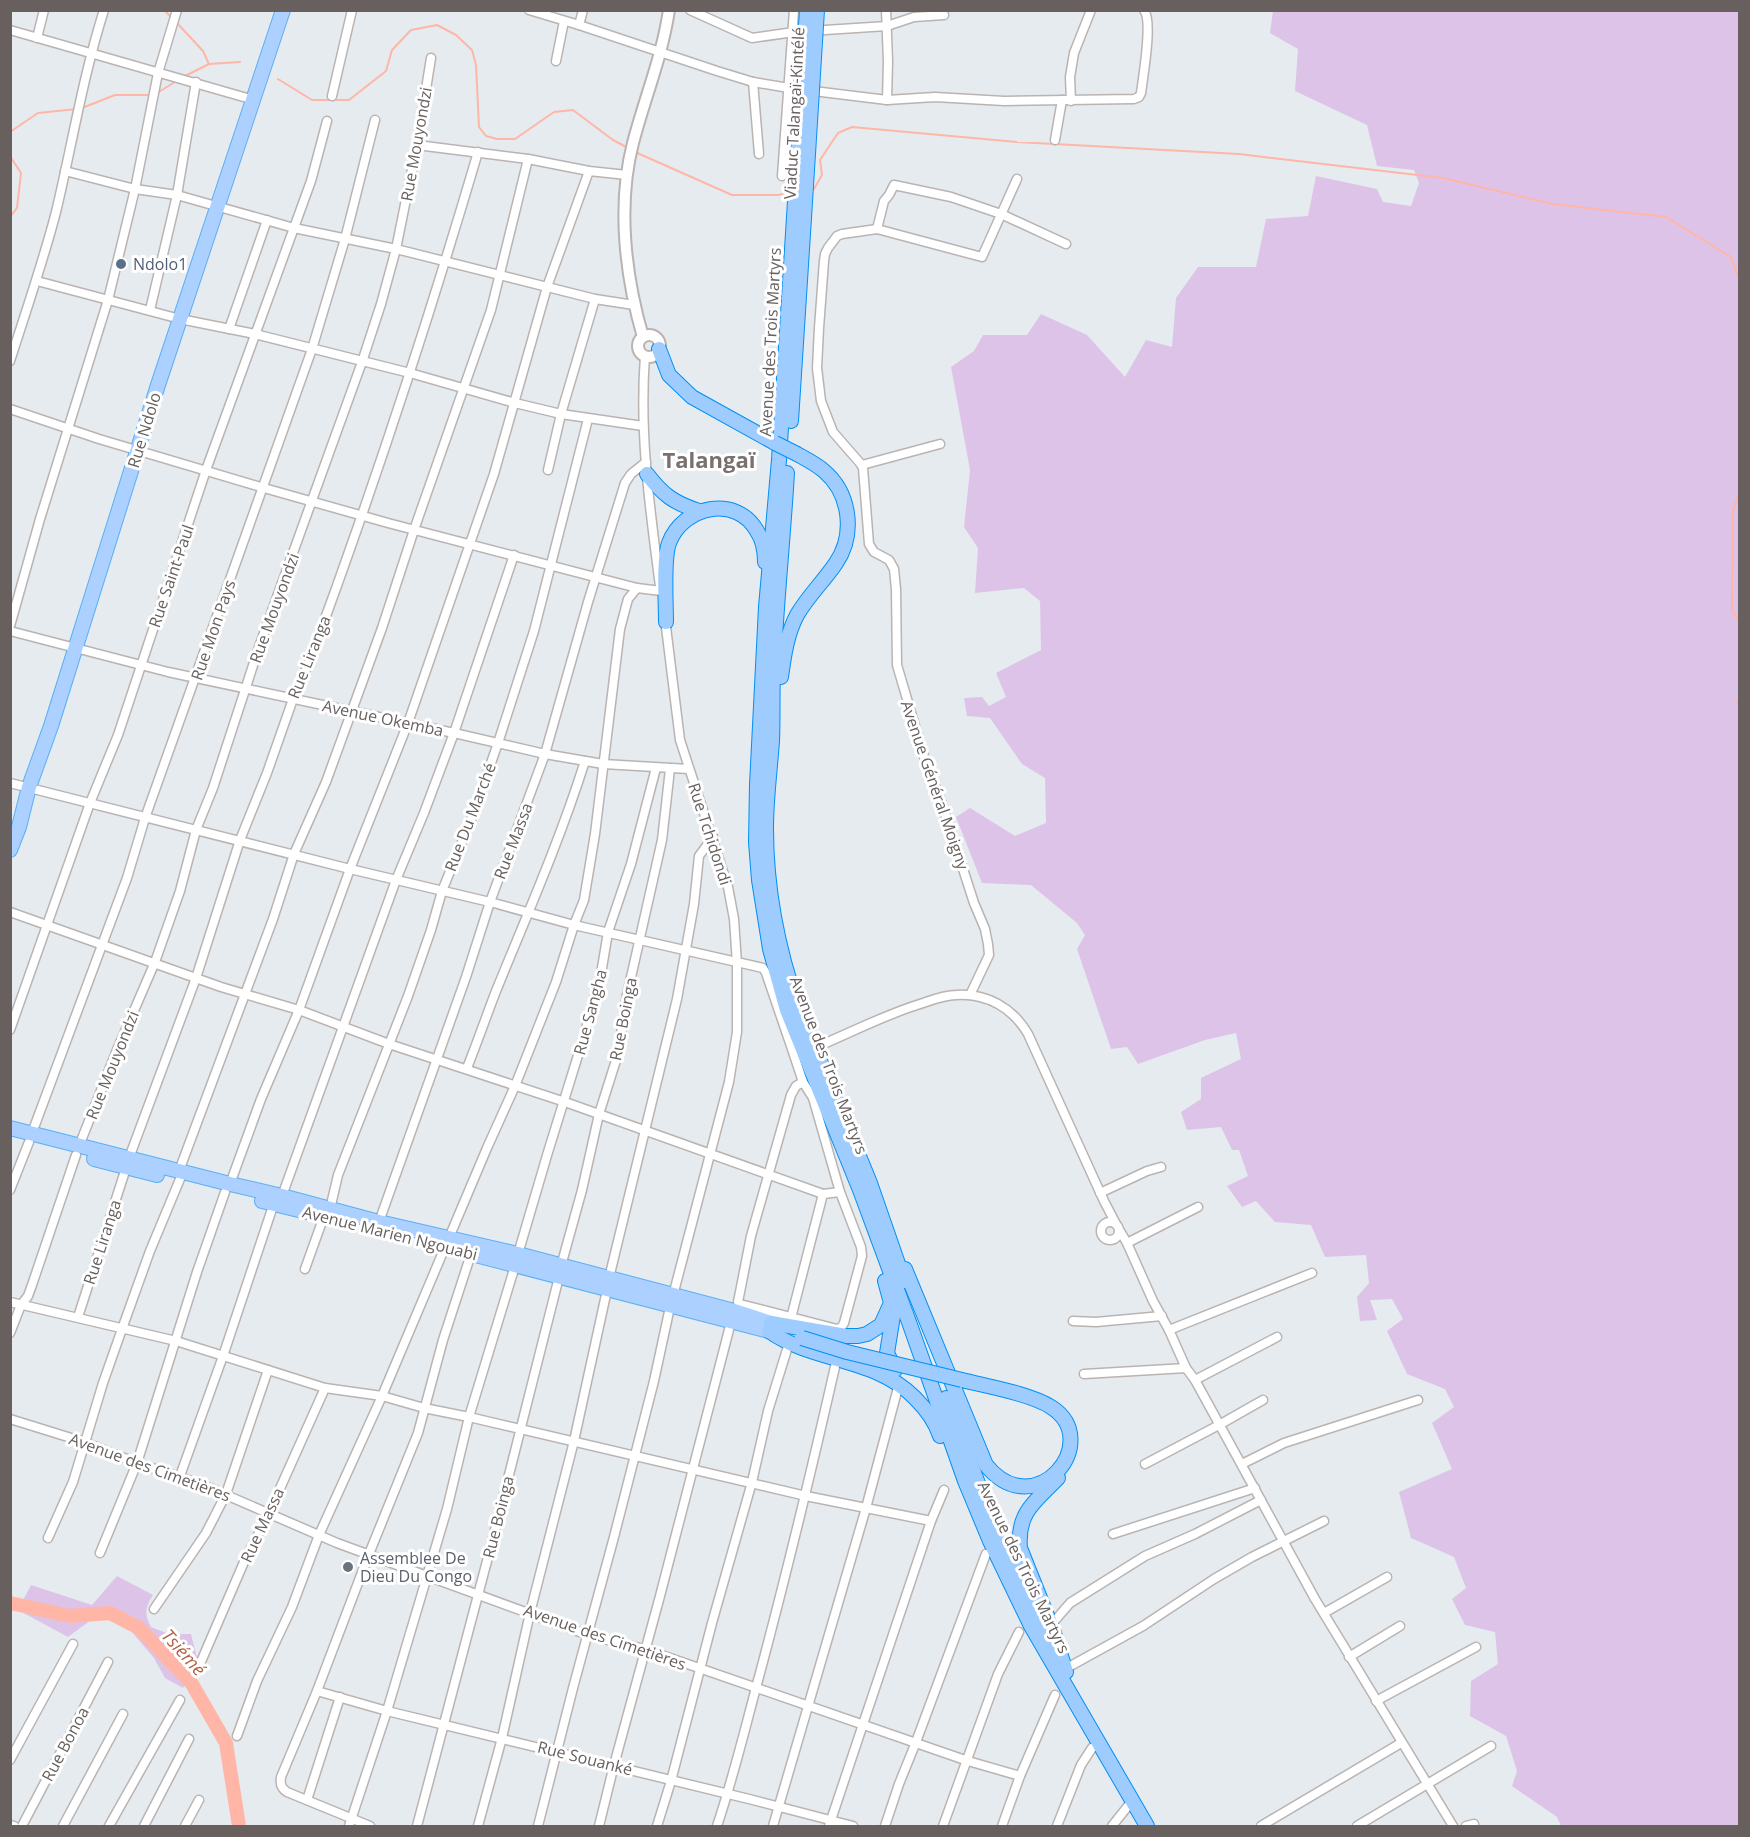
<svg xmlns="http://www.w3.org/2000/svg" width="1750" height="1837" font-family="'Open Sans',sans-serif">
  <rect width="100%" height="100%" fill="#e6ebf0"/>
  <!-- green -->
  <g fill="#dec3e8">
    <path d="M1273 11H1739V1826H1561L1557 1817 1512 1786 1517 1771 1506 1736 1470 1716 1471 1681 1498 1664 1495 1632 1465 1625 1452 1599 1466 1588 1454 1557 1411 1538 1399 1492 1452 1469 1432 1423 1454 1407 1445 1389 1407 1374 1387 1331 1403 1319 1392 1299 1370 1300 1377 1320 1360 1321 1357 1297 1369 1283 1366 1255 1325 1257 1311 1225 1275 1222 1256 1201 1242 1207 1227 1186 1248 1176 1239 1150H1232L1221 1127 1187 1130 1181 1112 1201 1099V1078L1241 1059 1236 1033 1205 1040 1138 1064 1127 1047 1111 1049 1077 949 1085 935 1077 923 1031 885 982 883 956 817 970 808 1015 836 1046 823 1045 778 1022 764 990 718 967 716 964 698 982 697 989 706 1006 697 996 673 1041 650 1040 601 1024 588 975 593 978 548 964 527 970 470 951 367 974 351 983 335H1027L1041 314 1087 335 1125 377 1146 340 1172 347 1176 298 1198 267H1256L1266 219 1308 216 1316 176 1377 189 1383 202 1411 206 1419 183 1414 170 1377 166 1367 125 1295 91 1298 49 1270 33Z"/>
    <path d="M117 1576 153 1595C145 1607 144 1614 151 1627L169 1634H191L197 1658 183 1688 165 1678 154 1658 131 1631 112 1620H91L68 1637 18 1610 31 1585 92 1605Z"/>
  </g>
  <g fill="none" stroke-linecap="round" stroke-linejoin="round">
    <!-- stream -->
    <g stroke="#ffb6a7" stroke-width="2">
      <path d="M164 10 171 17"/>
      <path d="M177 23 203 51 209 64"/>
      <path d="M183 77 209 64 240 62"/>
      <path d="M278 79 312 100H349L386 71 392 50 411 30 437 25 456 35 472 50 476 65 479 127 486 136 497 139H515L554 112 573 110 613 140 628 148"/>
      <path d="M157 93 175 82"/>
      <path d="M82 108 115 95H152"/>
      <path d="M10 132 38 113 77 109"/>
      <path d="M635 152 732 195H778L792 192"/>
      <path d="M10 156 21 173 17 208 10 217"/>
      <path d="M812 189H814L822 175 820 160 838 133 852 127 1017 142 1239 154 1443 178 1552 204 1666 217 1731 257 1740 282"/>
      <path d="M1740 491 1733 510 1732 610 1740 624"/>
      <path d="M1740 697 1737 702 1740 706"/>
    </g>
    <!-- river -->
    <path stroke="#ffb6a7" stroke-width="14" d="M10 1603 70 1616 110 1613 139 1628 192 1684 226 1743 239 1826"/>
    <!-- minor casing -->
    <g stroke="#b9b4b2" stroke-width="11">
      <g id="minor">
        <path d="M529 10 579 25 717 71 753 82 789 88 887 100 935 97 1004 101 1134 99 1139 97 1141 93C1143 77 1153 21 1144 10"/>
        <path d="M690 10 752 38 794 32 887 26 914 17 944 15"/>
        <path d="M886 10 888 61 887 100"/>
        <path d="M579 25 583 10"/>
        <path d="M10 30 254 100"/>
        <path d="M37 38 44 10"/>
        <path d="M556 61 564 21"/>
        <path d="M753 82 759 154"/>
        <path d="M332 96 352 10"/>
        <path d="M1071 101 1070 77 1074 53 1091 10"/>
        <path d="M1055 140 1062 100"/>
        <path d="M417 145 528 159 589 171 627 175"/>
        <path d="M65 171 135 189 177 195 294 228 396 249 595 299 634 305"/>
        <path d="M782 176 794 10"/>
        <path d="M877 229 884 201 889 195 894 185 951 197 1001 214 1066 244"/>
        <path d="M37 281 180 319 255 334 410 373 515 403 561 414 643 426"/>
        <path d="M150 310 177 195 196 82"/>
        <path d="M229 329 267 220"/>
        <path d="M645 356C639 433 650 510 660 586"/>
        <path d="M10 361C26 311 43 262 56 212 72 145 83 76 104 10"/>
        <path d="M10 409 99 439 264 488 388 523 637 588 661 591"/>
        <path d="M862 465 940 444"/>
        <path d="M548 470 561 414 595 299"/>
        <path d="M10 626 40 519 108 300 135 189 158 73 177 10"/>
        <path d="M10 631 168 672 454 733 545 754 603 764 689 769"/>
        <path d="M10 783 350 869 490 902 574 925 763 968 766 973 793 1052 803 1082 813 1098 840 1192 861 1247 862 1256 844 1323 841 1328 837 1329 740 1304 738 1302 751 1236 791 1095 796 1086 803 1082"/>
        <path d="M10 912 221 987 299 1010 389 1044 565 1102 823 1194 840 1192"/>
        <path d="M970 995 989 955 988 944 985 929 974 903 942 804 925 760 897 665 896 589 894 569 889 560 874 552 869 544 863 468 860 463 833 432 821 401 817 368 819 328 824 261 825 254 828 248 837 236 842 234 877 229 982 257 1017 179"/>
        <path d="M10 1030 90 803 118 735 206 470 311 181 327 121"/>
        <path d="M814 1048C850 1033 884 1015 920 1004 932 1000 944 995 956 995 987 993 1013 1008 1028 1034L1104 1201 1116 1224"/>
        <path d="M467 1068C477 1043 486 1017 496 991 527 915 560 840 585 761"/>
        <path d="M32 1133 127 878 145 818 312 349 345 239 375 120"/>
        <path d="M79 1146 117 1050 155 962 180 891 196 830 213 788 260 644 362 362 381 304 396 249 417 145 431 58"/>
        <path d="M129 1158 196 978 240 840 267 773 293 699 308 665C371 496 427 325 478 152"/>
        <path d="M179 1171 273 919 294 854 326 782 382 628 414 530 491 310 528 159"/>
        <path d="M230 1184 261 1099 299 1010 350 869 408 723 494 474 547 287 589 171"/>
        <path d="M10 1190 29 1142"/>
        <path d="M1100 1193 1147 1171 1161 1167"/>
        <path d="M282 1196 396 880 424 813 454 733 514 555"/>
        <path d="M330 1209 338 1175 408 996 431 930 442 891 471 820 498 743 534 631 588 419"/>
        <circle cx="1110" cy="1231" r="9"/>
        <path d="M379 1222 466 977 490 902 545 754 588 602 625 483 631 474 646 462"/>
        <path d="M1120 1231 1127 1243 1153 1301 1169 1330 1186 1368 1195 1380 1315 1599 1453 1826"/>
        <path d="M1127 1243 1198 1207"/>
        <path d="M518 1254 548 1152 584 1036 601 974 608 932 631 864 656 768"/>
        <path d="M561 1266 582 1190 599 1114 618 1054 627 995 662 840 670 769"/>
        <path d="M305 1269 324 1216"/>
        <path d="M609 1278 677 999 694 904 699 856 713 837"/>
        <path d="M10 1302 176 1341 325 1388 382 1396 424 1408 469 1417 806 1496 931 1521 944 1490"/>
        <path d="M78 1317 126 1168"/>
        <path d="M791 1318 823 1194"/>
        <path d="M1073 1321 1096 1322 1162 1316"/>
        <path d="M1169 1330 1312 1273"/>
        <path d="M10 1333 21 1305 28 1296 32 1285 76 1155"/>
        <path d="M1084 1374 1186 1368"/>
        <path d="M1195 1380 1277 1337"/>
        <path d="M10 1419 84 1442 137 1463 203 1485 337 1543 588 1635 644 1649 968 1761 1020 1776"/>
        <path d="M1145 1464 1219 1425 1263 1400"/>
        <path d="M1242 1464 1284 1443 1418 1400"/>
        <path d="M180 1476 223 1356 274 1203"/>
        <path d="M1113 1534 1255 1488"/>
        <path d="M48 1538 73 1482 103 1383 122 1329 150 1251 180 1179"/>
        <path d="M100 1553 137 1463 197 1272 225 1192"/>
        <path d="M154 1609 206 1533 226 1494 268 1370"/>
        <path d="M1324 1613 1387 1577"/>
        <path d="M1051 1625 1070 1603 1145 1556 1195 1534 1261 1500"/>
        <path d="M1349 1657 1400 1626"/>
        <path d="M200 1664 244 1562 269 1513 325 1388"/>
        <path d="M1065 1669 1143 1626 1214 1579 1252 1557 1324 1521"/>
        <path d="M317 1691 387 1711 749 1799 853 1826"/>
        <path d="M1376 1701 1476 1647"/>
        <path d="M237 1736 257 1681 292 1607 319 1535 382 1396 487 1148 515 1086 556 982 574 925 584 900 595 834 620 629 628 599 637 588"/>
        <path d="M10 1760 73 1644"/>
        <path d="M307 1800 340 1697"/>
        <path d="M10 1825 14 1826"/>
        <path d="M22 1826 108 1662"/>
        <path d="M63 1826 123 1714"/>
        <path d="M109 1826 180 1700"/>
        <path d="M144 1826 189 1739"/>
        <path d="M185 1826 199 1800"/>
        <path d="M349 1826 387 1711 447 1509 469 1417 515 1266"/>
        <path d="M370 1826 287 1792C281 1788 280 1784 281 1777L317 1691 369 1554 418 1433 443 1340 471 1254"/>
        <path d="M417 1826 492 1542 559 1277"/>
        <path d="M478 1826 502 1738 530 1613 574 1441 607 1290"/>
        <path d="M538 1826 573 1688 614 1537 654 1381 670 1307 729 1082 737 1032V964L734 919 728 887 680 740 665 619"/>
        <path d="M599 1826 614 1765 660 1596 731 1322"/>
        <path d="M657 1826 671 1781 712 1623 752 1482 768 1411 789 1343"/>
        <path d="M717 1826C734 1776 746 1724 760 1673 788 1568 813 1464 837 1358"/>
        <path d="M773 1826 866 1508 899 1384"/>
        <path d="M829 1826 931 1521"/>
        <path d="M885 1826 899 1784 916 1742 986 1554"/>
        <path d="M943 1826 998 1674 1019 1632"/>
        <path d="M1002 1826 1020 1776 1055 1695"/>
        <path d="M1057 1826 1081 1765 1092 1748"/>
        <path d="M1112 1826 1128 1806"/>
        <path d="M1261 1826 1401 1743"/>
        <path d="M1357 1826 1491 1746"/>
        <path d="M1466 1826 1474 1824"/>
      </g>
    </g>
    <!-- tertiary casing -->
    <g stroke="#b9b4b2" stroke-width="14">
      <g id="tertiary">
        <circle cx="649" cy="346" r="11"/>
        <path d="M643 337C625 275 617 205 633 143 645 97 662 57 669 10"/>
      </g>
    </g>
    <!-- primary casing -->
    <g stroke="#5caff3" stroke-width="16">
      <g id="primary">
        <path d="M10 850 19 827 29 787 51 726 158 385 283 10"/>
        <path d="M10 1128 230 1184 282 1196 379 1222 518 1254 734 1311 771 1323"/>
        <path d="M94 1159 157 1175"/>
        <path d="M262 1201 319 1215"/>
        <path d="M437 1245 769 1331"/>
      </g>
    </g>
    <!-- trunk casing -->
    <g stroke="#008ff6" stroke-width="16">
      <g id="trunk">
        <path d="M794 217 779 460 766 607 757 785 756 842 759 880 770 949 787 1010 860 1190 909 1322 965 1481 990 1541 1031 1626 1147 1826"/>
        <path d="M659 349 669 375 692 397 775 443"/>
        <path d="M791 421 804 218"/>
        <path d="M787 473C783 540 776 606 773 673 772 696 773 719 772 741 770 770 766 799 766 828 766 889 778 950 798 1007L870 1183 904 1281"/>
        <path d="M647 474C663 495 674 503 699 511"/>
        <path d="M666 622C666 603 663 559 669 543 683 506 736 494 757 531 763 540 765 551 765 562"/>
        <path d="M781 677C784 655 787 634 797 615 808 596 824 581 836 563 855 535 851 494 824 471 816 464 806 459 797 454"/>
        <path d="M905 1269 986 1465C1035 1526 1105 1441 1051 1407 1031 1394 986 1386 962 1380"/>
        <path d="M892 1308 893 1316 887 1353 895 1370"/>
        <path d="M771 1323 846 1336H858L867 1334 881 1325 891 1303 885 1281"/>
        <path d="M769 1331C814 1363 873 1356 915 1398 926 1409 935 1420 940 1436"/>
        <path d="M946 1398 988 1510 1052 1645"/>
        <path d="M1058 1478C1035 1502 1017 1512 1020 1548L1054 1633 1066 1672"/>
      </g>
    </g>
    <!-- minor -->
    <use href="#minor" stroke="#fff" stroke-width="8"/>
    <!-- tertiary -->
    <use href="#tertiary" stroke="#fff" stroke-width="10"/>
    <!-- primary -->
    <use href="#primary" stroke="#acd0ff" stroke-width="14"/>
    <!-- trunk -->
    <use href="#trunk" stroke="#9eccfe" stroke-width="14"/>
    <!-- trunk-bridge casing -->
    <g stroke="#008ff6" stroke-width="16" stroke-linecap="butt">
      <g id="trunk-bridge">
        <path d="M794 217 807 10"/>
        <path d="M804 218 817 10"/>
        <path d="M775 443 797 454"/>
        <path d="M802 1338 847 1352 962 1380"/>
      </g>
    </g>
    <!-- trunk-bridge -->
    <use href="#trunk-bridge" stroke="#9eccfe" stroke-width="14"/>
  </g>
  <!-- markers -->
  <circle fill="#5c6f8a" stroke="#fff" stroke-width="2" cx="121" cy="264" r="6"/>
  <circle fill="#6b7280" stroke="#fff" stroke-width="2" cx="348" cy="1567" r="6"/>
  <g text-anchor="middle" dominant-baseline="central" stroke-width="6" stroke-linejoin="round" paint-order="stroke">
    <!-- street labels -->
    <g font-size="16" fill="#67605e" stroke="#fff">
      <text transform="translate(794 113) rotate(-87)">Viaduc Talangaï-Kintélé</text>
      <text transform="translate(416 144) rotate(-80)">Rue Mouyondzi</text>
      <text transform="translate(770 342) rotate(-87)">Avenue des Trois Martyrs</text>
      <text transform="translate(144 430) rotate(-73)">Rue Ndolo</text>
      <text transform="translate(171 576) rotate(-71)">Rue Saint-Paul</text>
      <text transform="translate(274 608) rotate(-70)">Rue Mouyondzi</text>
      <text transform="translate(213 630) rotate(-71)">Rue Mon Pays</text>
      <text transform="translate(309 657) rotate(-68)">Rue Liranga</text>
      <text transform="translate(383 718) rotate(12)">Avenue Okemba</text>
      <text transform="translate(935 785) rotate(71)">Avenue Général Moigny</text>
      <text transform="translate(470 817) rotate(-69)">Rue Du Marché</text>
      <text transform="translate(710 834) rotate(72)">Rue Tchidondi</text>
      <text transform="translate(513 841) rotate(-69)">Rue Massa</text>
      <text transform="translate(590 1012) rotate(-75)">Rue Sangha</text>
      <text transform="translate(623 1019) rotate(-79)">Rue Boinga</text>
      <text transform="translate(112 1065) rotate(-68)">Rue Mouyondzi</text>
      <text transform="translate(829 1065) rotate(69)">Avenue des Trois Martyrs</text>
      <text transform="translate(390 1233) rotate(14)">Avenue Marien Ngouabi</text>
      <text transform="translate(102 1242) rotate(-72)">Rue Liranga</text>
      <text transform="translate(150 1467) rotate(20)">Avenue des Cimetières</text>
      <text transform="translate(498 1517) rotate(-76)">Rue Boinga</text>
      <text transform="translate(262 1525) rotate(-65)">Rue Massa</text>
      <text transform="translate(1024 1567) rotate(64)">Avenue des Trois Martyrs</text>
      <text transform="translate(605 1637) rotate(19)">Avenue des Cimetières</text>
      <text transform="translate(65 1744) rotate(-62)">Rue Bonoa</text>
      <text transform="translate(585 1758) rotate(14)">Rue Souanké</text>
    </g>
    <!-- service labels -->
    <g font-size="16" fill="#4e5e75" stroke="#fff" text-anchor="start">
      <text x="133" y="264">Ndolo1</text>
    </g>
    <!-- worship labels -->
    <g font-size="16" fill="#5b616d" stroke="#fff" text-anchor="start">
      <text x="360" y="1558">Assemblee De<tspan x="360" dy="18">Dieu Du Congo</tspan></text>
    </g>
    <!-- water labels -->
    <g font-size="18" font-style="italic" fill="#b45e42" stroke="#fff">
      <text transform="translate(184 1652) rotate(48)">Tsiémé</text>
    </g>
    <!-- district labels -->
    <g font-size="22" font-weight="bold" fill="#79716f" stroke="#fff">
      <text x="709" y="459">Talangaï</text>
    </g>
  </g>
  <!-- border -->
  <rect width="1750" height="1837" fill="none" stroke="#67605e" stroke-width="24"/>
</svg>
